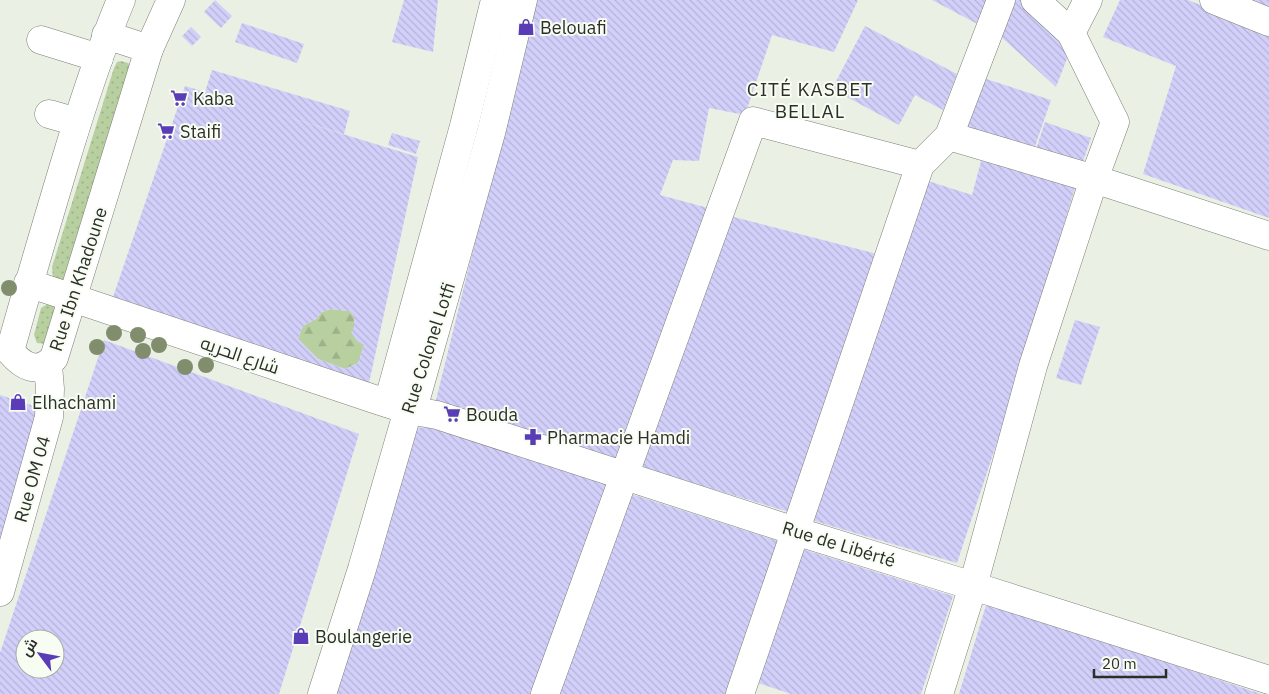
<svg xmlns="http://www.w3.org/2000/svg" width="1269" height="694" font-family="'IBM Plex Sans',Cairo,sans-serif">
  <defs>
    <pattern id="grass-dots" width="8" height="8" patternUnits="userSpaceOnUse" patternTransform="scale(1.25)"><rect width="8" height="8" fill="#b8cfa0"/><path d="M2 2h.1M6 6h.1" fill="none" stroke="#9eb28a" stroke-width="1.8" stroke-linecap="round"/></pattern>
    <pattern id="forest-firs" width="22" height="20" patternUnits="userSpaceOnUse" patternTransform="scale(1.25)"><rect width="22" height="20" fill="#b8cfa0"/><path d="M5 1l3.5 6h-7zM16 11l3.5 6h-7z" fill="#9eb28a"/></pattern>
    <pattern id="building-back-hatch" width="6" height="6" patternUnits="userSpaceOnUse" patternTransform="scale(1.25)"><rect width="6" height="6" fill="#d2d0fa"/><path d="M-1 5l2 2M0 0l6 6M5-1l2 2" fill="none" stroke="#b4b3d6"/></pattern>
  </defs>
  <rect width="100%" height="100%" fill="#eaf0e4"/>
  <!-- grass -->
  <g fill="url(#grass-dots)">
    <path d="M121 61 128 63 131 67 66 282 53 279 52 267 114 68 117 62Z"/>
    <path d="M49 303 57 307 46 344 37 343 34 335 41 308Z"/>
  </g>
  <!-- forest -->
  <path fill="url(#forest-firs)" d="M331 309 349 311 354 316 364 345 358 363 345 369 318 359 298 339 303 326 316 319 322 312Z"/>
  <!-- building -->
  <g fill="url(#building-back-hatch)" fill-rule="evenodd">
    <path d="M215 0 232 16 221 28 204 12Z"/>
    <path d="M404 0H438L433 52 392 42Z"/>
    <path d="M535 0H858L834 52 772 35 745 115 709 108 699 161 673 160 660 195 708 208 617 460 435 404Z"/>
    <path d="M932 0H995L985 28Z"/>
    <path d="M1010 0H1021L1071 48 1056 87 996 32Z"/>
    <path d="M1120 0H1188L1269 32V218L1143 174 1176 66 1103 37Z"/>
    <path d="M1231 0H1269V15Z"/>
    <path d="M242 23 304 44 297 63 235 42Z"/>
    <path d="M865 26 957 74 943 110 915 95 899 125 832 89Z"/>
    <path d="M191 27 201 37 192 46 182 36Z"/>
    <path d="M212 70 350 111 344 134 241 103 418 157 369 383 113 297 185 86 205 92ZM331 309 349 311 354 316V327L351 332 357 341 364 345 358 363 345 369 318 359 298 339 303 326 316 319 322 312Z"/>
    <path d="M980 77 1051 100 1032 155 961 132Z"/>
    <path d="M1045 122 1091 138 1080 170 1034 155Z"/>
    <path d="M392 133 420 141 416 154 388 145Z"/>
    <path d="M983 154 1077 181 1008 409 957 563 811 520 925 180 972 195Z"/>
    <path d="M726 215 881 255 792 513 637 466Z"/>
    <path d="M1075 320 1100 327 1081 385 1056 378Z"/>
    <path d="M104 340 359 434 279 694H0V653ZM25 639H55V669H25Z"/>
    <path d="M0 395 43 409 0 550Z"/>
    <path d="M443 426 608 484 535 694H333L416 428Z"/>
    <path d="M625 492 781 542 729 694H552Z"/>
    <path d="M802 549 953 596 921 694H791L752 681Z"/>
    <path d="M987 602 1261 694H959Z"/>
  </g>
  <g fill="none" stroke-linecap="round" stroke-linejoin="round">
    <!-- minor casing -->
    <g stroke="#7c8177" stroke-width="29">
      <g id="minor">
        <path d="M1035 0 1071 33"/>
        <path d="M1214 0 1269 22"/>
        <path d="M106 35 149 49"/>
        <path d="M41 40 99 58"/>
        <path d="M49 114 77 122"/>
        <path d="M949 136 1001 0"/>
        <path d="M28 283 377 400 408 410 437 415 795 531 973 586 1269 680"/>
        <path d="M10 351C23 367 38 375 54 358L149 49 171 0"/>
        <path d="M10 351C27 290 45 229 63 169 80 112 98 55 121 0"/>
        <path d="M388 403 464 126 495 0"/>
        <path d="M0 592 49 417 50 389 48 365"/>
        <path d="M322 694 362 569 408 410 417 395 491 133 523 0"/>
        <path d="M545 694 753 121 920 165"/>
        <path d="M740 694 920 165 949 136 1094 179 1115 122 1071 33 1088 0"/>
        <path d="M939 694 973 586 1033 366 1094 179 1269 236"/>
      </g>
    </g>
    <!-- minor -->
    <use href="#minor" stroke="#fff" stroke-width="28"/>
  </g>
  <!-- trees -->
  <g fill="#808e6e">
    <circle cx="9" cy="288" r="8"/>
    <circle cx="114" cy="333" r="8"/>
    <circle cx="138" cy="335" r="8"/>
    <circle cx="159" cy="345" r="8"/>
    <circle cx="97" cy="347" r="8"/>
    <circle cx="143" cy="351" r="8"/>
    <circle cx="206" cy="365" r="8"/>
    <circle cx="185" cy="367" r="8"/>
  </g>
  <!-- icons -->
  <defs>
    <g id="shop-bare" transform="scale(1.35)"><path d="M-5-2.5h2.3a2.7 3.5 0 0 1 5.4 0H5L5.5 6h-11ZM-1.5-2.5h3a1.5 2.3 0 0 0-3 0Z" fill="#5a3db6" stroke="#f7fdf2" stroke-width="2.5" paint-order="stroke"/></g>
    <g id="supermarket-bare" transform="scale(1.35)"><path d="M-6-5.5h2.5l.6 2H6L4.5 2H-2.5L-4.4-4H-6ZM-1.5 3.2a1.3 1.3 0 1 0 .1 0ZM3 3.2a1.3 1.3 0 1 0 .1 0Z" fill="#5a3db6" stroke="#f7fdf2" stroke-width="2.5" paint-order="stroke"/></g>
    <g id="pharmacy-bare" transform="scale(1.35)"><path d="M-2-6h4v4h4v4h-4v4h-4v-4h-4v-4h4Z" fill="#5a3db6" stroke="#f7fdf2" stroke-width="2.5" paint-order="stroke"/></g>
  </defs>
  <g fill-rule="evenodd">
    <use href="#shop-bare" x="526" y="27"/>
    <use href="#supermarket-bare" x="179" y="98"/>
    <use href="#supermarket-bare" x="166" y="131"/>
    <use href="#shop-bare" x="18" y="402"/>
    <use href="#supermarket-bare" x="452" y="414"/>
    <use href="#pharmacy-bare" x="533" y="437"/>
    <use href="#shop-bare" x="301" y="636"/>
  </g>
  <g text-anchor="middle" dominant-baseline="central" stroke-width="4" stroke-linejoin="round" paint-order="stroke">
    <!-- poi labels -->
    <g font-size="18" fill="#2c2e2a" stroke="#f7fdf2" text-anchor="start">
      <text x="540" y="27">Belouafi</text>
      <text x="193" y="98">Kaba</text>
      <text x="180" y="131">Staifi</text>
      <text x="32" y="402">Elhachami</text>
      <text x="466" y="414">Bouda</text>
      <text x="547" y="437">Pharmacie Hamdi</text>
      <text x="315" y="636">Boulangerie</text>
    </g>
    <!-- street labels -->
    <g font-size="18" fill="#2c2e2a" stroke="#f7fdf2">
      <text transform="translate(78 279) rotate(-72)">Rue Ibn Khadoune</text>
      <text transform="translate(428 348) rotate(-72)">Rue Colonel Lotfi</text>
      <text transform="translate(240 355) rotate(19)">شارع الحريه</text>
      <text transform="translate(32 479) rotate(-74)">Rue OM 04</text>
      <text transform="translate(839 544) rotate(17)">Rue de Libérté</text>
    </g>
    <!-- neighbourhood labels -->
    <g font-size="19" letter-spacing="1" fill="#2c2e2a" stroke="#f7fdf2">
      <text x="810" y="89">CITÉ KASBET<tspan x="810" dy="22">BELLAL</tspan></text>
    </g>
  </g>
  <!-- north arrow -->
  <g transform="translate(40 654) rotate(302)"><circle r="24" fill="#f7fdf2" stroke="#a6aaa2"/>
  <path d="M0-4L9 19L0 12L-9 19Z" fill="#5a3db6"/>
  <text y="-8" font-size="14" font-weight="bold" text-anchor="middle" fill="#2c2e2a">ش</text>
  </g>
  <!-- scale -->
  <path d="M1094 669v8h72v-8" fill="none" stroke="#2c2e2a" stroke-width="2.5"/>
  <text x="1102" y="669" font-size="15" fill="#2c2e2a" stroke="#f7fdf2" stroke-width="4" paint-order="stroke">20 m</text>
</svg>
